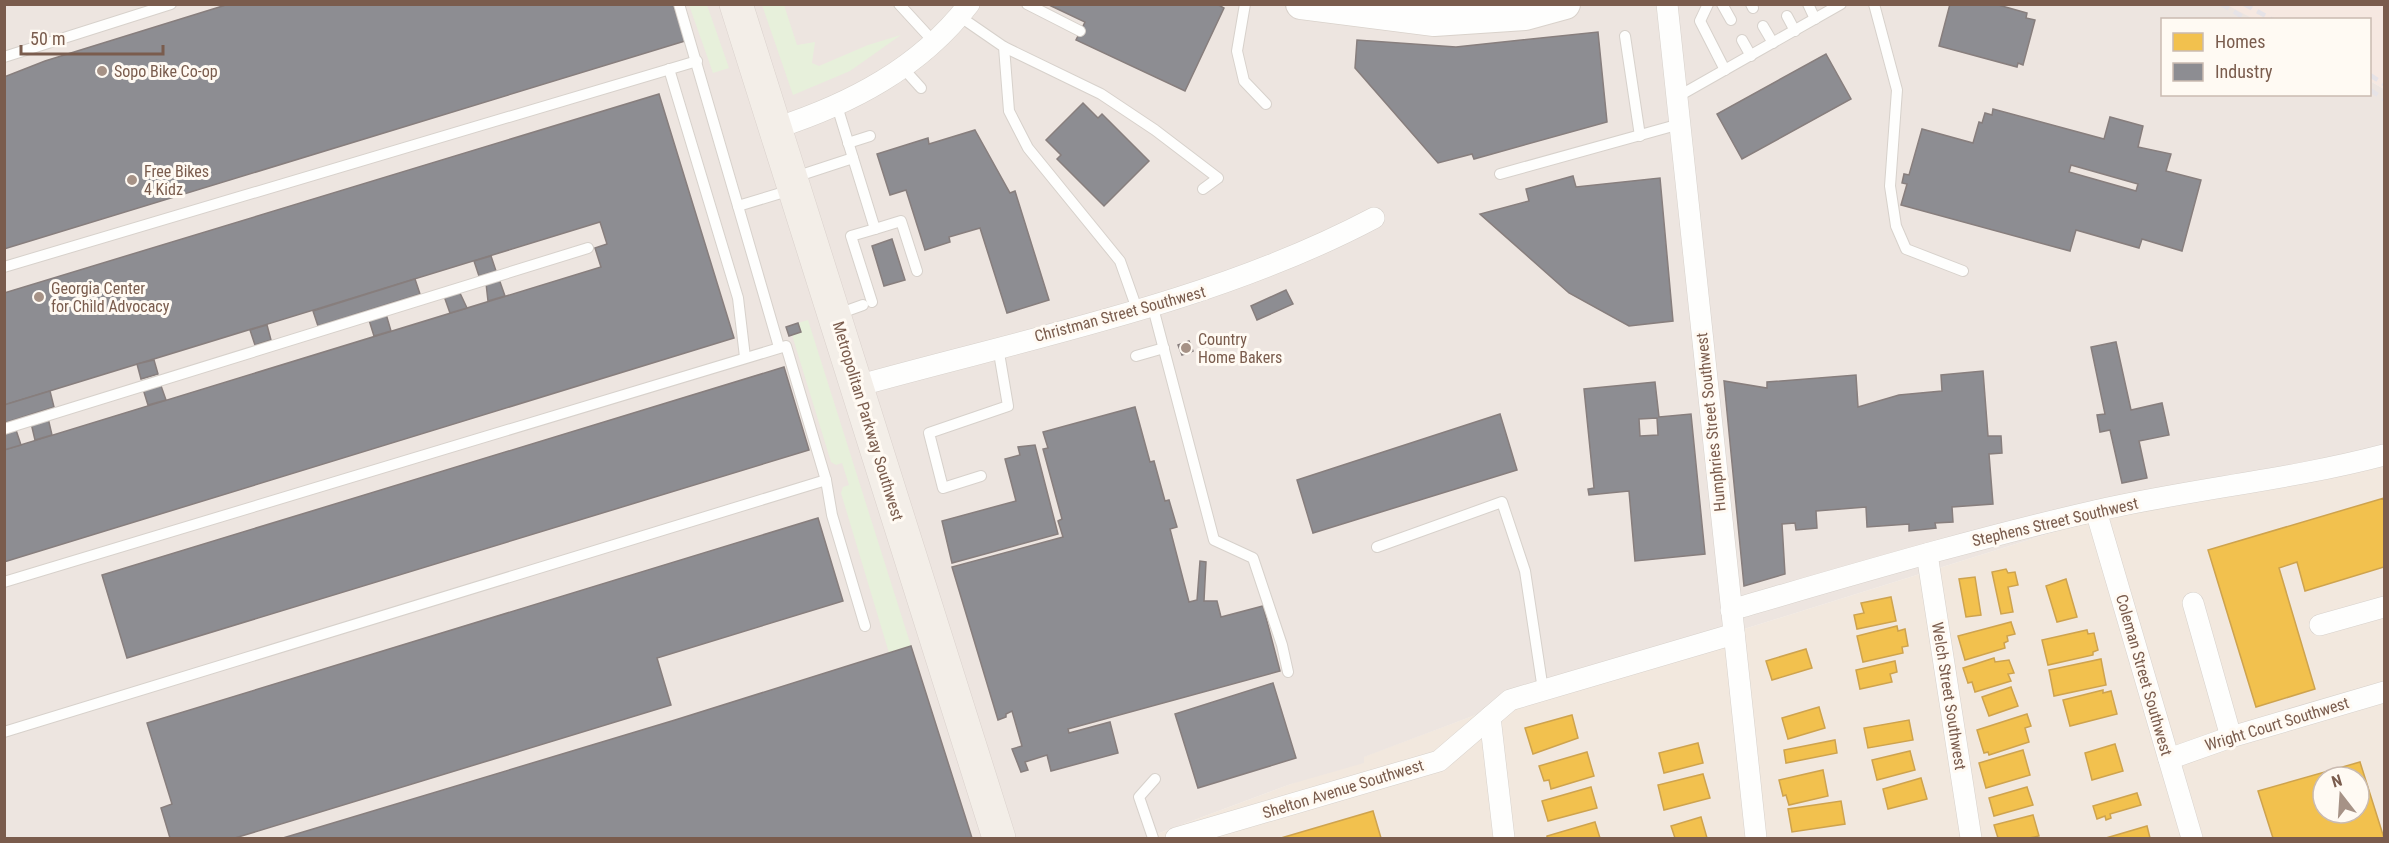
<svg xmlns="http://www.w3.org/2000/svg" width="2389" height="843" font-family="'Roboto Condensed',sans-serif">
  <rect width="100%" height="100%" fill="#f9f5f0"/>
  <!-- residential -->
  <path fill="#f2e8de" fill-rule="evenodd" d="M2384 447V838H1146L1502 705 2092 520ZM2323 777H2359V813H2323Z"/>
  <!-- commercial -->
  <path fill="#f6e8e1" d="M2225 5H2384V89L2370 81V20L2254 19Z"/>
  <!-- industrial -->
  <path fill="#ede5e0" d="M2225 4 2254 19 2162 20V94H2370V81L2384 89V447L2092 520 1502 705 1364 757V763L1291 784 1146 838H5V5Z"/>
  <!-- green -->
  <g fill="#e7f0db">
    <path d="M689 5H707L729 68 713 73Z"/>
    <path d="M762 5H784L797 45 815 42 812 63 819 66 868 45 901 35 850 71 793 95Z"/>
    <path d="M808 320 911 646 889 653 841 493 843 487 849 485 842 463 836 465 831 462 792 335 801 332 798 323Z"/>
  </g>
  <!-- homes -->
  <g fill="#f2c14e" stroke="#cea34e" stroke-width="1.5" fill-rule="evenodd">
    <path d="M2384 498V567L2305 591 2297 562 2279 568 2315 689 2256 707 2208 550Z"/>
    <path d="M2006 569 2008 573 2015 572 2018 585 2008 587 2013 612 2001 614 1992 572Z"/>
    <path d="M1975 577 1981 615 1966 617 1959 579Z"/>
    <path d="M2066 579 2077 617 2057 622 2046 586Z"/>
    <path d="M1891 597 1896 621 1857 629 1854 615 1864 613 1861 603Z"/>
    <path d="M2011 622 2015 634 2007 636 2008 641 2004 643 2005 648 1965 660 1958 636Z"/>
    <path d="M1897 626 1898 631 1905 629 1908 646 1902 647 1903 653 1863 662 1857 636Z"/>
    <path d="M2087 630 2088 634 2094 633 2098 650 2093 652V655L2048 665 2042 640Z"/>
    <path d="M1806 649 1812 668 1772 680 1766 661Z"/>
    <path d="M1994 658 1995 662 2009 660 2014 673 2008 674 2011 681 1975 692 1972 682 1968 683 1963 668Z"/>
    <path d="M2101 659 2106 685 2054 696 2049 670Z"/>
    <path d="M1895 661 1897 672 1890 674 1892 682 1860 689 1856 670Z"/>
    <path d="M2011 687 2018 706 1989 716 1982 697Z"/>
    <path d="M2103 690V693L2111 691 2117 714 2070 726 2063 700Z"/>
    <path d="M1819 707 1825 728 1788 739 1782 718Z"/>
    <path d="M2027 714 2031 726 2025 728 2029 742 1989 755 1988 752 1984 753 1977 730Z"/>
    <path d="M1572 715 1578 738 1533 754 1525 728Z"/>
    <path d="M1909 720 1913 740 1868 748 1864 728Z"/>
    <path d="M1835 740 1837 753 1786 763 1784 750Z"/>
    <path d="M1698 743 1703 763 1664 773 1659 753Z"/>
    <path d="M2115 744 2123 771 2092 780 2085 753Z"/>
    <path d="M2023 750 2030 775 1986 788 1979 763Z"/>
    <path d="M1910 751 1915 770 1877 780 1872 760Z"/>
    <path d="M1587 752 1594 776 1551 789 1549 780 1544 781 1539 766Z"/>
    <path d="M2360 762 2384 838H2273L2258 791ZM2323 777H2359V813H2323Z"/>
    <path d="M1823 770 1828 796 1789 805 1786 795 1783 796 1779 780Z"/>
    <path d="M1703 774 1710 798 1664 810 1658 785Z"/>
    <path d="M1921 778 1927 799 1888 809 1883 789Z"/>
    <path d="M1591 787 1597 808 1548 821 1542 801Z"/>
    <path d="M2027 787 2033 805 1994 816 1989 798Z"/>
    <path d="M2137 793 2141 805 2110 814 2111 818 2106 820 2105 816 2097 819 2093 806Z"/>
    <path d="M1841 801 1845 824 1792 832 1788 809Z"/>
    <path d="M1373 811 1381 838H1281Z"/>
    <path d="M2033 815 2039 836 2029 838H1998L1994 825Z"/>
    <path d="M1701 817 1707 838H1675L1671 826Z"/>
    <path d="M1595 822 1600 838H1547V836Z"/>
    <path d="M2147 826 2150 838H2106Z"/>
  </g>
  <!-- industry -->
  <g fill="#8d8d92" stroke="#877e7d" stroke-width="1.5" fill-rule="evenodd">
    <path d="M229 4H673L685 41 4 249V77L45 61Z"/>
    <path d="M1047 4H1217L1224 8 1185 91 1076 40 1085 22Z"/>
    <path d="M1950 4H1995L2027 13 2026 18 2035 20 2023 65 2018 63 2017 67 1939 46Z"/>
    <path d="M1598 32 1607 122 1474 159 1472 154 1438 163 1355 68 1357 40 1456 47Z"/>
    <path d="M1826 54 1851 99 1742 159 1717 114Z"/>
    <path d="M659 94 734 338 4 562V450L601 267 595 248 607 244 600 222 4 405V293Z"/>
    <path d="M1083 103 1098 118 1102 114 1149 161 1104 206 1057 159 1061 155 1046 140Z"/>
    <path d="M1993 109 2104 139 2110 117 2143 126 2138 147 2171 154 2166 171 2201 180 2182 251 2142 239 2139 248 2076 230 2070 251 1901 205 1907 184 1902 183 1904 174 1909 175 1922 129 1973 143 1979 122 1982 123 1985 113 1992 115ZM2071 165 2138 184 2136 191 2069 172Z"/>
    <path d="M975 130 1010 193 1015 191 1049 300 1007 313 980 228 949 237 950 242 925 250 906 190 890 195 877 154 928 138 929 144Z"/>
    <path d="M1573 176 1576 187 1660 178 1673 321 1629 326 1569 293 1480 214 1529 201 1526 189Z"/>
    <path d="M892 239 905 280 884 286 872 246Z"/>
    <path d="M491 256 496 271 479 276 474 261Z"/>
    <path d="M415 279 420 294 318 326 313 311Z"/>
    <path d="M499 279 505 296 488 301 486 283Z"/>
    <path d="M1286 290 1293 304 1257 320 1251 306Z"/>
    <path d="M459 291 467 308 450 313 444 296Z"/>
    <path d="M386 314 391 331 374 336 369 320Z"/>
    <path d="M798 323 801 332 789 336 786 327Z"/>
    <path d="M267 325 271 340 255 345 250 330Z"/>
    <path d="M1189 341 1193 351 1182 355 1178 345Z"/>
    <path d="M2116 342 2131 410 2162 403 2169 435 2139 441 2147 478 2122 483 2110 430 2100 432 2097 415 2105 414 2091 347Z"/>
    <path d="M154 360 158 374 141 379 137 364Z"/>
    <path d="M784 367 809 450 127 658 102 575Z"/>
    <path d="M1983 371 1988 436H2001L2002 453 1989 454 1993 504 1952 507 1953 522 1935 523 1936 528 1909 531V524L1867 527 1866 507 1816 511 1817 528 1796 530 1795 523 1782 524 1785 574 1744 586 1724 381 1767 388V382L1856 375 1858 407 1899 395 1942 391 1941 375Z"/>
    <path d="M1655 382 1659 417 1691 414 1705 554 1635 561 1629 491 1589 495 1588 489 1594 488 1584 389ZM1657 418 1658 435 1640 436 1639 419Z"/>
    <path d="M160 383 166 400 148 405 143 389Z"/>
    <path d="M50 391 54 407 4 423V405Z"/>
    <path d="M1135 407 1150 462 1154 461 1165 501 1169 500 1177 527 1170 529 1189 602 1197 600 1200 561 1206 562 1204 601H1217L1221 617 1263 606 1280 671 1068 729 1069 733 1110 722 1118 753 1051 771 1047 755 1025 762 1028 770 1021 772 1012 749 1022 746 1012 711 1006 714V717L998 720 952 567 1063 537 1058 521 1062 519 1043 449 1048 448 1043 432Z"/>
    <path d="M1500 414 1517 470 1313 533 1297 480Z"/>
    <path d="M48 418 52 435 35 440 31 423Z"/>
    <path d="M16 430 21 445 4 450V433Z"/>
    <path d="M1035 445 1058 534 952 563 942 521 1016 501 1005 459 1020 455 1018 447Z"/>
    <path d="M818 518 843 601 657 658 671 705 235 838H170L161 808 172 804 147 723Z"/>
    <path d="M911 646 972 838H283L675 720Z"/>
    <path d="M1273 683 1296 758 1198 788 1175 714Z"/>
  </g>
  <g fill="none" stroke-linecap="round" stroke-linejoin="round">
    <!-- lane casing -->
    <g stroke="#d7d1cb" stroke-width="12">
      <g id="lane">
        <path d="M679 4 738 206"/>
        <path d="M899 4 933 41"/>
        <path d="M1027 4 1080 31"/>
        <path d="M1245 4 1237 51 1244 81 1266 104"/>
        <path d="M1708 4 1700 21 1725 70"/>
        <path d="M1722 4 1731 20"/>
        <path d="M1751 4 1753 8"/>
        <path d="M1808 4 1815 19"/>
        <path d="M1874 4 1897 90 1890 186 1896 226 1906 249 1963 271"/>
        <path d="M959 16 1004 47 1009 111 1028 148 1120 261 1137 309"/>
        <path d="M1787 16 1795 31"/>
        <path d="M1763 26 1773 43"/>
        <path d="M1625 36 1640 136"/>
        <path d="M1742 40 1751 56"/>
        <path d="M1004 47 1101 94 1155 130 1218 178 1203 189"/>
        <path d="M4 57 171 4"/>
        <path d="M903 68 921 88"/>
        <path d="M669 69 738 298 745 357"/>
        <path d="M1677 97 1841 4"/>
        <path d="M837 106 853 158"/>
        <path d="M848 143 870 136"/>
        <path d="M1500 174 1680 124"/>
        <path d="M795 177 853 158 875 229 901 221 917 271"/>
        <path d="M4 267 697 61"/>
        <path d="M872 302 851 236 875 229"/>
        <path d="M1152 304 1214 540 1253 558 1282 645 1288 672"/>
        <path d="M838 314 863 305"/>
        <path d="M779 347 738 206 791 190"/>
        <path d="M1136 356 1164 348"/>
        <path d="M4 429 588 248"/>
        <path d="M981 476 943 488 929 433 1008 406 998 347"/>
        <path d="M1377 547 1502 502 1525 571 1543 690"/>
        <path d="M4 582 786 346 826 480 832 515 865 626"/>
        <path d="M4 732 826 480"/>
        <path d="M1153 838 1139 797 1155 779"/>
      </g>
    </g>
    <!-- street casing -->
    <g stroke="#d7d1cb" stroke-width="22">
      <g id="street">
        <path d="M1667 4 1756 838"/>
        <path d="M776 128C850 104 920 68 969 4"/>
        <path d="M857 386C1029 338 1215 302 1374 218"/>
        <path d="M2096 511 2192 838"/>
        <path d="M1927 554 1971 838"/>
        <path d="M2193 603 2231 737"/>
        <path d="M1731 610C1852 575 1972 539 2095 511 2191 489 2289 480 2384 455"/>
        <path d="M2320 625 2384 607"/>
        <path d="M1490 717 1504 838"/>
        <path d="M2169 759 2231 737 2384 692"/>
        <path d="M1176 838 1439 761 1510 700 1734 634"/>
      </g>
    </g>
    <!-- secondary casing -->
    <g stroke="#d9d2cb" stroke-width="32">
      <path id="secondary" d="M1301 4 1434 21 1525 15 1565 4"/>
    </g>
    <!-- primary casing -->
    <g stroke="#dad1cc" stroke-width="34">
      <path id="primary" d="M736 4 999 838"/>
    </g>
    <!-- lane -->
    <use href="#lane" stroke="#fefefd" stroke-width="10"/>
    <!-- street -->
    <use href="#street" stroke="#fefefd" stroke-width="21"/>
    <!-- secondary -->
    <use href="#secondary" stroke="#fefefd" stroke-width="30"/>
    <!-- primary -->
    <use href="#primary" stroke="#f3eee8" stroke-width="33"/>
    <!-- rail -->
    <g stroke="#e6e3e7" stroke-width="4.5" stroke-dasharray="9 6" stroke-linecap="butt">
      <path d="M2221 4 2248 20"/>
      <path d="M2244 4 2273 20"/>
      <path d="M2370 75 2384 84"/>
      <path d="M2370 90 2384 99"/>
    </g>
  </g>
  <!-- markers -->
  <g fill="#a69286" stroke="#fffaf3" stroke-width="2">
    <circle cx="102" cy="71" r="6"/>
    <circle cx="132" cy="180" r="6"/>
    <circle cx="39" cy="297" r="6"/>
    <circle cx="1186" cy="348" r="6"/>
  </g>
  <g text-anchor="middle" dominant-baseline="central" stroke-width="6" stroke-linejoin="round" paint-order="stroke">
    <!-- poi labels -->
    <g font-size="16" fill="#7a5c4d" stroke="#fffaf3" text-anchor="start">
      <text x="114" y="71">Sopo Bike Co-op</text>
      <text x="144" y="171">Free Bikes<tspan x="144" dy="18">4 Kidz</tspan></text>
      <text x="51" y="288">Georgia Center<tspan x="51" dy="18">for Child Advocacy</tspan></text>
      <text x="1198" y="339">Country<tspan x="1198" dy="18">Home Bakers</tspan></text>
    </g>
    <!-- street labels -->
    <g font-size="16" fill="#7a5c4d" stroke="#fffaf3">
      <text transform="translate(1120 314) rotate(-15)">Christman Street Southwest</text>
      <text transform="translate(868 421) rotate(73)">Metropolitan Parkway Southwest</text>
      <text transform="translate(1711 422) rotate(-96)">Humphries Street Southwest</text>
      <text transform="translate(2055 522) rotate(-13)">Stephens Street Southwest</text>
      <text transform="translate(2144 675) rotate(74)">Coleman Street Southwest</text>
      <text transform="translate(1949 696) rotate(81)">Welch Street Southwest</text>
      <text transform="translate(2277 724) rotate(-17)">Wright Court Southwest</text>
      <text transform="translate(1343 789) rotate(-17)">Shelton Avenue Southwest</text>
    </g>
  </g>
  <!-- border -->
  <rect width="2389" height="843" fill="none" stroke="#7a5c4d" stroke-width="12"/>
  <!-- legend -->
  <rect x="2161" y="18" width="210" height="78" fill="#fffaf3" stroke="#cabbb1" stroke-width="1.5"/>
  <rect x="2173" y="33" width="30" height="18" fill="#f2c14e" stroke="#cabbb1" stroke-width="1.5"/>
  <text x="2215" y="48" font-size="18" fill="#7a5c4d">Homes</text>
  <rect x="2173" y="63" width="30" height="18" fill="#8d8d92" stroke="#cabbb1" stroke-width="1.5"/>
  <text x="2215" y="78" font-size="18" fill="#7a5c4d">Industry</text>
  <!-- north arrow -->
  <g transform="translate(2341 795) rotate(343)"><circle r="28" fill="#fffaf3" stroke="#cabbb1" stroke-width="1.5"/>
  <path d="M0-4.5L10 22L0 15L-10 22Z" fill="#a69286"/>
  <text y="-9" font-size="16" font-weight="bold" text-anchor="middle" fill="#7a5c4d">N</text>
  </g>
  <!-- scale -->
  <path d="M21 45v9h142v-9" fill="none" stroke="#7a5c4d" stroke-width="3"/>
  <text x="30" y="45" font-size="18" fill="#7a5c4d" stroke="#fffaf3" stroke-width="4.5" paint-order="stroke">50 m</text>
</svg>
